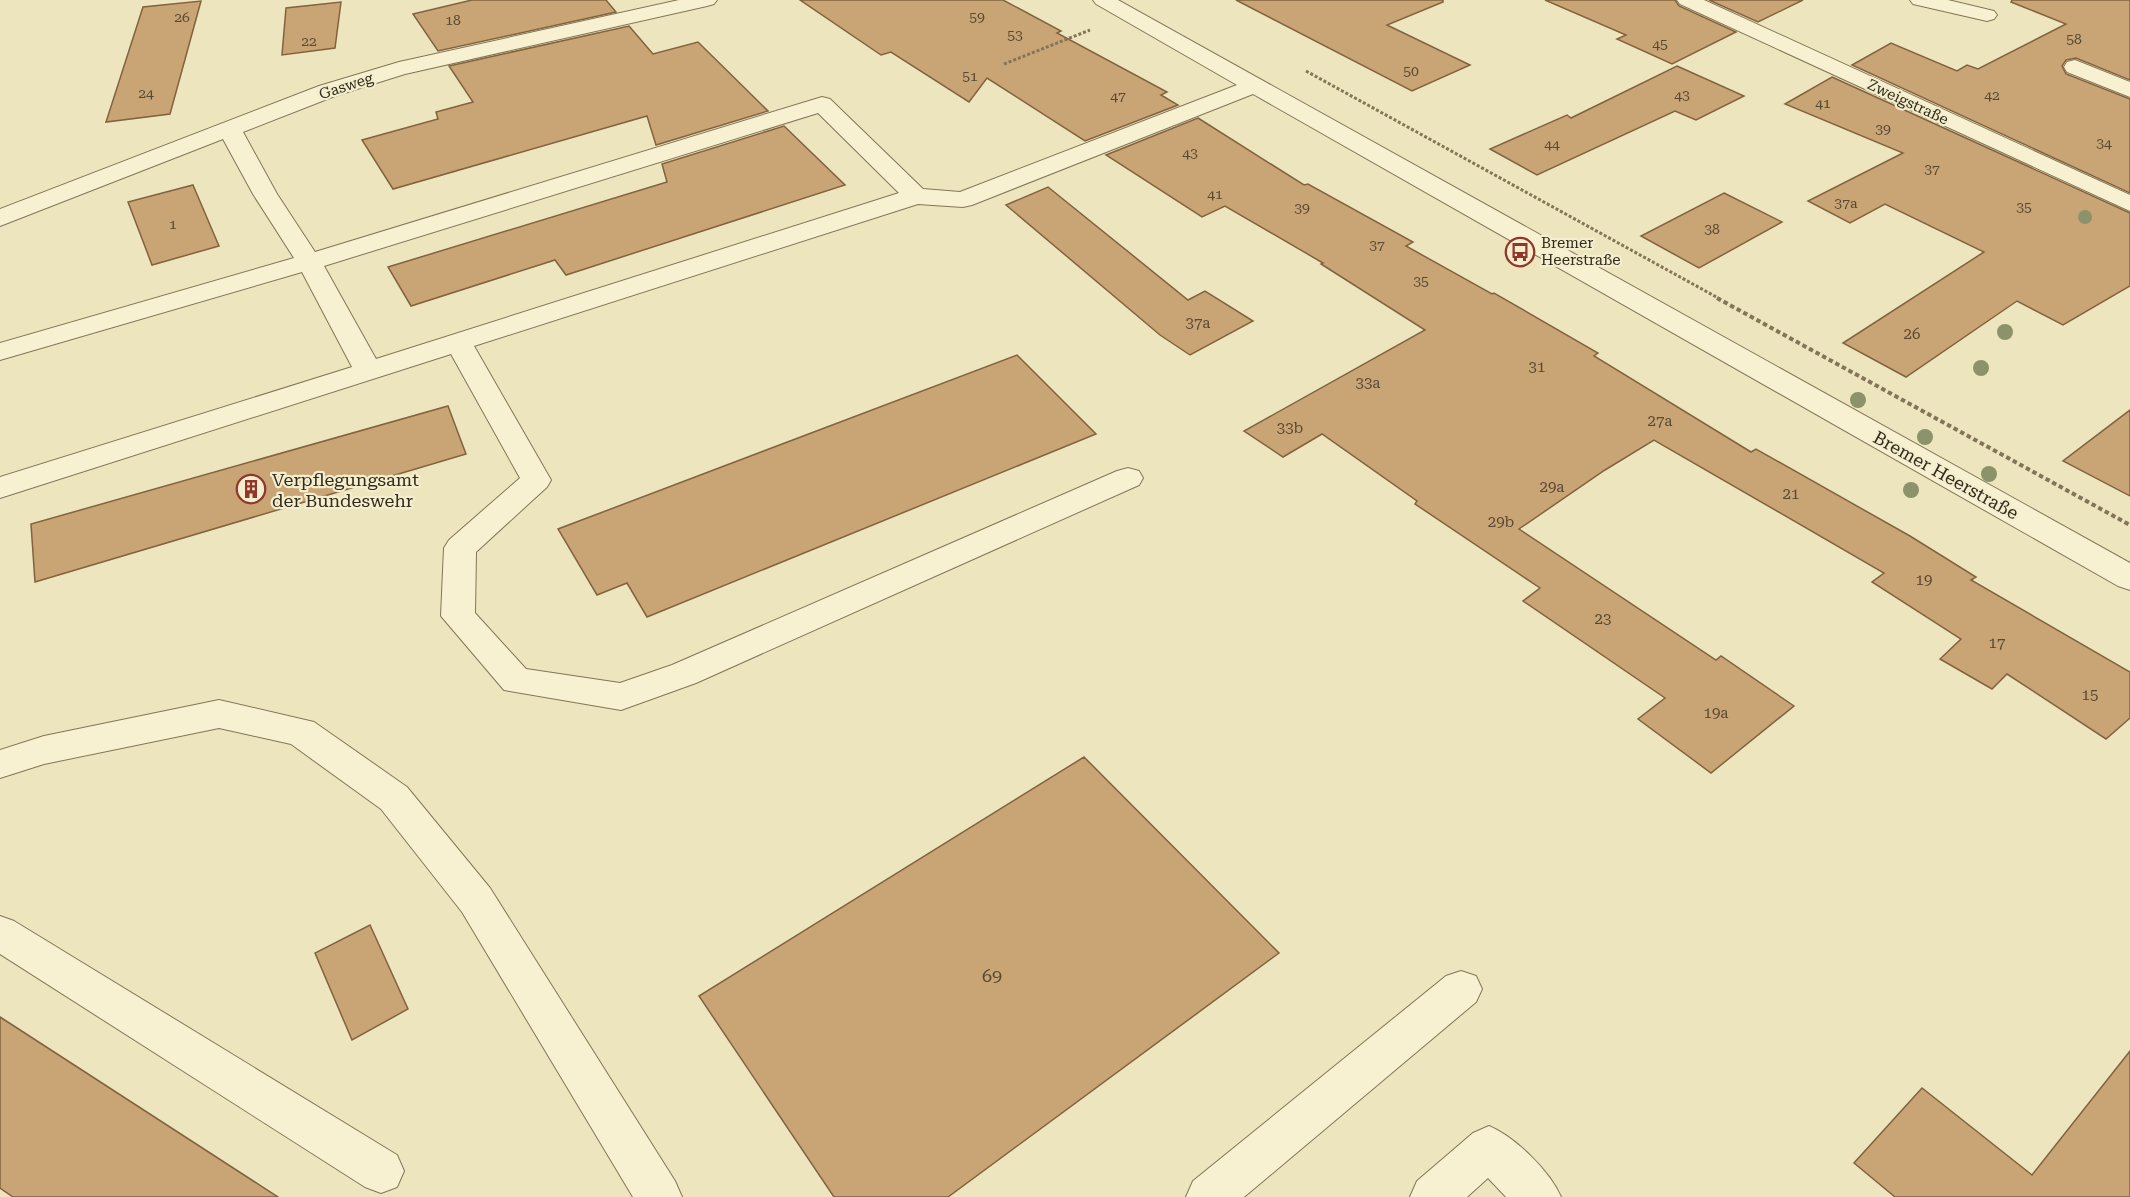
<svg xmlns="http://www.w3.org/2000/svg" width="2130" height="1197" font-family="'Roboto Serif',serif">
  <rect width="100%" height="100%" fill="#ece5be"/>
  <!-- building -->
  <g fill="#c9a475" stroke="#82633e" stroke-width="1.5">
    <path d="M472 0H606L616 12 438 51 413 14Z"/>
    <path d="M800 0H1003L1061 31 1057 33 1167 92 1161 95 1178 105 1085 141 987 78 969 102 891 52 881 55Z"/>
    <path d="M1236 0H1443V2L1387 25 1470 65 1412 91Z"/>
    <path d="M1545 0H1675L1679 6 1736 32 1672 64 1617 39 1626 35Z"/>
    <path d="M1709 0H1803L1758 22Z"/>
    <path d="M2012 0H2130V80L2076 58 2066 60 2062 66 2066 74 2130 99V193L1852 65 1891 43 1957 71 1967 65 1978 69 2066 24 2011 2Z"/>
    <path d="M201 1 170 114 106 122 143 7Z"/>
    <path d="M341 2 335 48 282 55 286 8Z"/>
    <path d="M629 26 653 54 698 42 768 111 656 145 647 116 393 189 362 140 438 119 436 112 473 102 449 66Z"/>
    <path d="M1677 66 1744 96 1696 120 1675 111 1537 175 1490 149 1567 115 1571 118Z"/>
    <path d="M1832 77 2130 213V286L2063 325 2017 301 1906 377 1843 343 1984 252 1885 204 1850 223 1808 201 1903 153 1785 104Z"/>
    <path d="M1198 118 1304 185 1308 184 1413 242 1406 246 1492 294 1494 293 1598 353 1594 356 1751 452 1756 449 1910 536 1976 577 1971 580 2130 672V718L2106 739 2007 674 1992 689 1940 659 1961 639 1872 582 1884 573 1654 440 1605 470 1519 529 1716 660 1721 656 1794 706 1711 773 1638 719 1665 698 1523 601 1540 588 1415 504 1417 501 1322 434 1283 457 1244 431 1425 330 1321 264 1323 263 1225 206 1202 217 1106 155Z"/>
    <path d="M784 126 845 185 566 275 555 260 411 306 388 267 667 182 662 164Z"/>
    <path d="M193 185 219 246 152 265 128 202Z"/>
    <path d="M1048 187 1188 300 1205 291 1253 321 1190 355 1160 335 1006 205Z"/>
    <path d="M1724 193 1782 222 1699 268 1641 236Z"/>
    <path d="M1017 355 1096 434 647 617 627 583 597 595 558 529Z"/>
    <path d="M448 406 466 454 35 582 31 524Z"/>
    <path d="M2130 410V496L2063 461Z"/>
    <path d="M1084 757 1279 953 948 1197H834L699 996Z"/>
    <path d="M370 925 408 1009 352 1040 315 953Z"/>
    <path d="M0 1017 278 1197H13L0 1188Z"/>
    <path d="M2130 1051V1197H1895L1854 1163 1922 1088 2032 1175Z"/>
  </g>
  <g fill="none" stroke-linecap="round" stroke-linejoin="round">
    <!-- minor casing -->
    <g stroke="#847558" stroke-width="2">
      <g id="minor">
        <path d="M679 0H717L714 4 707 6 405 74 335 96 243 132 277 194 315 252 822 97 830 99 923 189 960 192 1237 85 1096 4 1093 0H1118L2130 563V590L2118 586 1253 94 972 205 963 207 918 204 474 346 551 480 547 487 476 552 475 613 526 669 620 683 672 665 1117 471 1128 468 1139 471 1143 478 1139 485 696 683 621 710 504 690 441 616 444 548 449 540 520 478 451 354 0 498V477L352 367 302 272 0 360V343L294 258 253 194 223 139 0 226V209L319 86 399 62ZM818 113 899 193 376 359 324 266Z"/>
        <path d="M1677 0H1704L2130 195V211L1680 4Z"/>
        <path d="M1910 0H1948L1994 11 1997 15 1994 19 1987 21 1913 4Z"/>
        <path d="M2075 60 2130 82V97L2067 72 2064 67 2067 62Z"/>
        <path d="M219 700 314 722 407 787 490 888 675 1181 682 1197H633L462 912 381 809 291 744 219 728 44 764 0 778V750L44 736Z"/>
        <path d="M0 916 14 921 397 1155 404 1171 397 1187 381 1193 365 1187 0 954Z"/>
        <path d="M1461 971 1476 976 1482 989 1476 1002 1244 1197H1186L1193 1181 1446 976Z"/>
        <path d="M1489 1126C1515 1137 1550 1171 1561 1197H1506L1488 1178 1467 1197H1410L1417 1181 1473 1133Z"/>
      </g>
    </g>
    <!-- path-far1 -->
    <g stroke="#847558" stroke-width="3" stroke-dasharray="3 2" stroke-linecap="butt">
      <path d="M1004 64 1090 30"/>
      <path d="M1306 71 1720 299"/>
    </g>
    <!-- path -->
    <path stroke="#847558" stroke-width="4" stroke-dasharray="4.5 3" stroke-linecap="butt" d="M1717 298 2130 525"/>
    <!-- minor -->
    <use href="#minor" fill="#f7f1d1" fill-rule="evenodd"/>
  </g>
  <!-- trees -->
  <g fill="#8c9269">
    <circle cx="2085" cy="217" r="7"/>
    <circle cx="2005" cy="332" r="8"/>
    <circle cx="1981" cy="368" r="8"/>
    <circle cx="1858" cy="400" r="8"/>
    <circle cx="1925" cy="437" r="8"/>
    <circle cx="1989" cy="474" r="8"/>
    <circle cx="1911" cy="490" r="8"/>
  </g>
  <!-- icons -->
  <defs>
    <g id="bus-ring" transform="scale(1.5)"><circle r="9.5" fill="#f4eece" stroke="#90372a" stroke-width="1.5"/><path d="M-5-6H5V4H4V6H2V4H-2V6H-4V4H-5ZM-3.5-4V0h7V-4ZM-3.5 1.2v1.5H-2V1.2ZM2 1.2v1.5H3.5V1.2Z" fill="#90372a"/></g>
    <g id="building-ring" transform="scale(1.5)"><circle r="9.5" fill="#f4eece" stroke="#90372a" stroke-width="1.5"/><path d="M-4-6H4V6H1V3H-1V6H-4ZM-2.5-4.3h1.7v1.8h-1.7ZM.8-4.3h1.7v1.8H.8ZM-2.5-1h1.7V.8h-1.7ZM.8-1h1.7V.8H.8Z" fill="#90372a"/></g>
  </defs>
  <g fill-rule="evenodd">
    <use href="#bus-ring" x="1520" y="252"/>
    <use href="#building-ring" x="251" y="489"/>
  </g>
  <g text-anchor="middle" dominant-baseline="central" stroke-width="4.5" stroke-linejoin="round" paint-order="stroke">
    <!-- far-number labels -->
    <g font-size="14" fill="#584932">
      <text x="182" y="17">26</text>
      <text x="977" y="17">59</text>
      <text x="453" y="20">18</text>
      <text x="1015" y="35">53</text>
      <text x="2074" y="39">58</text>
      <text x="309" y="41">22</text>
      <text x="1660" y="44">45</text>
      <text x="1411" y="71">50</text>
      <text x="970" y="76">51</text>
      <text x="146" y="93">24</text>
      <text x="1682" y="95">43</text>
      <text x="1992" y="95">42</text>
      <text x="1118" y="96">47</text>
      <text x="1823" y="103">41</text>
      <text x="1883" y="129">39</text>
      <text x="2104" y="143">34</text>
      <text x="1552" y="144">44</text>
      <text x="1190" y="153">43</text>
      <text x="1932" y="169">37</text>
      <text x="1215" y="194">41</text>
      <text x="1846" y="203">37a</text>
      <text x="2024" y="207">35</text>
      <text x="1302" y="208">39</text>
      <text x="173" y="224">1</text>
      <text x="1712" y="229">38</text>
      <text x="1377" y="245">37</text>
      <text x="1421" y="281">35</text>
    </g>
    <!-- far-street labels -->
    <g font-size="15" fill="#332b1c" stroke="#f4eece">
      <text transform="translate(346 86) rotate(-18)">Gasweg</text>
      <text transform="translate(1908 102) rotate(25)">Zweigstraße</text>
    </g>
    <!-- far-poi labels -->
    <g font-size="15" fill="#332b1c" stroke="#f4eece" text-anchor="start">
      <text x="1541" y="243">Bremer<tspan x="1541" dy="17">Heerstraße</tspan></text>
    </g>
    <!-- number labels -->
    <g font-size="15" fill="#584932">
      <text x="1198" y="323">37a</text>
      <text x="1912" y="334">26</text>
      <text x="1537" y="367">31</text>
      <text x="1368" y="383">33a</text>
      <text x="1660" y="421">27a</text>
      <text x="1290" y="428">33b</text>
      <text x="1552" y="487">29a</text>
      <text x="1791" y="494">21</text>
      <text x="1501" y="522">29b</text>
      <text x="1924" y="580">19</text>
      <text x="1603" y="619">23</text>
      <text x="1997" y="643">17</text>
      <text x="2090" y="695">15</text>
      <text x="1716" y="713">19a</text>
    </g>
    <!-- street labels -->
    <g font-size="18" fill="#332b1c" stroke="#f4eece">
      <text transform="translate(1946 475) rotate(29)">Bremer Heerstraße</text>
    </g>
    <!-- poi labels -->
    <g font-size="18" fill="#332b1c" stroke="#f4eece" text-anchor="start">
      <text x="272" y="479">Verpflegungsamt<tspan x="272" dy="21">der Bundeswehr</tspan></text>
    </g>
    <!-- near-number labels -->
    <g font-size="18" fill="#584932">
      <text x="992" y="975">69</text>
    </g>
  </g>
</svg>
